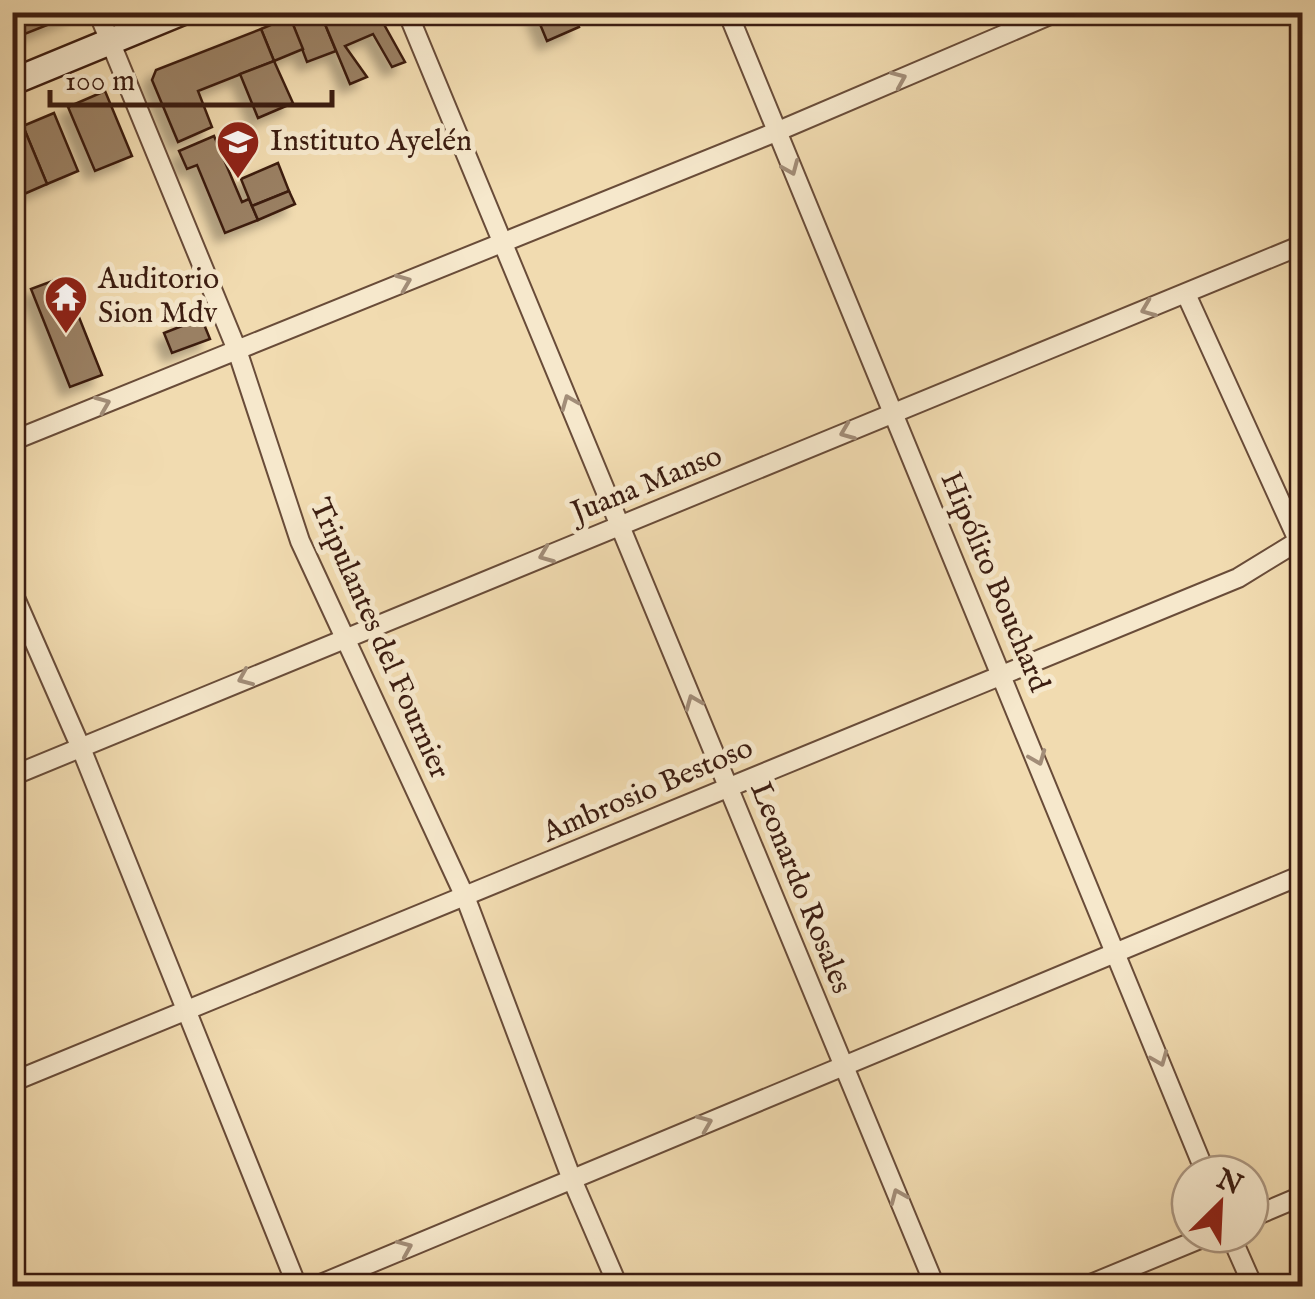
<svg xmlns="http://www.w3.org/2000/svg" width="1315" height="1299" font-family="'IM FELL English',serif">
  <defs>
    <filter id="shadow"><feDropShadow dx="-9" dy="9" stdDeviation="5" flood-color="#0004"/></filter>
  </defs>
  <rect width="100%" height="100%" fill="#f1dbb0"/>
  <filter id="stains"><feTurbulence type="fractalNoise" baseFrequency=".002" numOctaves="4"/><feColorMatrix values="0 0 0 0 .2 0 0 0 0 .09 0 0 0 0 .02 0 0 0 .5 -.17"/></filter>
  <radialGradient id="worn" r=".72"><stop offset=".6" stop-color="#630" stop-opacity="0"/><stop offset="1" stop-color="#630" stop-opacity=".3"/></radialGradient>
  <!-- building -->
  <g fill="#9a8064" stroke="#3c1d11" stroke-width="2.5" filter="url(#shadow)">
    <path d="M12 12H74L75 14 12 39Z"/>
    <path d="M301 12H320L336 51 307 62 290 17Z"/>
    <path d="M320 12H338L341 19 377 12 405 62 392 67 373 34 345 46 367 77 350 84Z"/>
    <path d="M535 12H573L579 27 547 41Z"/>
    <path d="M290 17 303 49 274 61 261 29Z"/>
    <path d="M261 29 274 61 198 91 212 127 178 142 152 80 156 70Z"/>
    <path d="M274 61 293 103 258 118 240 74Z"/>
    <path d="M105 91 132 156 95 171 68 107Z"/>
    <path d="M54 113 78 171 47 184 23 126Z"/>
    <path d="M23 126 47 184 24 194 12 167V130Z"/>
    <path d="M214 136 242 202 249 199 258 220 225 233 197 165 187 169 179 151Z"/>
    <path d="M278 163 289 191 252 206 241 179Z"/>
    <path d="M289 191 295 204 258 220 252 206Z"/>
    <path d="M63 277 102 375 70 387 31 289Z"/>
    <path d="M199 312 210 339 172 353 164 333 182 326 179 320Z"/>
  </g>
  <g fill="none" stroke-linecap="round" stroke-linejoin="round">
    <!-- street casing -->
    <g stroke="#694c39" stroke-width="22">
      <g id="street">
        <path d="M98 12 237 350 300 541 466 899 571 1177 618 1286"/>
        <path d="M407 12 935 1286"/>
        <path d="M728 12 1206 1174"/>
        <path d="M1186 294 1302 549"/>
        <path d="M12 441 776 132 1057 12"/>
        <path d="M12 591 81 748 297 1286"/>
        <path d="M12 776 1302 245"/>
        <path d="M12 1082 1238 578 1300 540"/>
        <path d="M1250 1218 1302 1196"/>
        <path d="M1230 1234 1253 1286"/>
        <path d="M316 1286 1302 875"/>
        <path d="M1086 1286 1212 1234"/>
      </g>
    </g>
    <!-- secondary casing -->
    <g stroke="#3c1d11" stroke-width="30">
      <path id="secondary" d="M12 82 182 12"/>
    </g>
    <!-- street -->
    <use href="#street" stroke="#f6e8cc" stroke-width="18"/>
    <!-- secondary -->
    <use href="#secondary" stroke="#f6e8cc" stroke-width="25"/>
  </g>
  <!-- one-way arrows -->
  <defs><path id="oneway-chevron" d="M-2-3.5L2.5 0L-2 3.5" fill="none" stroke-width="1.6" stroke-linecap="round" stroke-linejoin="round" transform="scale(2.5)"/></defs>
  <g stroke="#a28d78">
    <use href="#oneway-chevron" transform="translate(899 79) rotate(-23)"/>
    <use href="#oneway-chevron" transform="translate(791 168) rotate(67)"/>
    <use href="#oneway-chevron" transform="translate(404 282) rotate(-22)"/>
    <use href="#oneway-chevron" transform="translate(1148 309) rotate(158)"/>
    <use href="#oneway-chevron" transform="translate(569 402) rotate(-112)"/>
    <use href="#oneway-chevron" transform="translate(103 404) rotate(-22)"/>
    <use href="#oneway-chevron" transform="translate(847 432) rotate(158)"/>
    <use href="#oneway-chevron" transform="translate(546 555) rotate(158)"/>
    <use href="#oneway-chevron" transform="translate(245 678) rotate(157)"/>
    <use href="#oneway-chevron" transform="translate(693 702) rotate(-112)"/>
    <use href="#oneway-chevron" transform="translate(1038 758) rotate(68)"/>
    <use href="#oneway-chevron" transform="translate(1160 1059) rotate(68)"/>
    <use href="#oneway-chevron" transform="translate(705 1123) rotate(-22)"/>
    <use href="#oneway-chevron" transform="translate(898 1196) rotate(-113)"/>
    <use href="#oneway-chevron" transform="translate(405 1248) rotate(-23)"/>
  </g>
  <!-- icons -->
  <defs>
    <g id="school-pin" transform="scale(2.25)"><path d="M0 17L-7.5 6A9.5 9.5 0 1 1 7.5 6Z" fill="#8f2418" stroke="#f6e8cc"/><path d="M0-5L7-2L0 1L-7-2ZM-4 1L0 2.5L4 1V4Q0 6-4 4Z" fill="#fff"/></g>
    <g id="temple-pin" transform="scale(2.25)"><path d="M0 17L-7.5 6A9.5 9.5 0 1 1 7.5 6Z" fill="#8f2418" stroke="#f6e8cc"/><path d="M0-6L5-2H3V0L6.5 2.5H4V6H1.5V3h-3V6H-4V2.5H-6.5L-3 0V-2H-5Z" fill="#fff"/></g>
  </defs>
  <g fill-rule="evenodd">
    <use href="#school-pin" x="238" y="142"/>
    <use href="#temple-pin" x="66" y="297"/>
  </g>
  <g text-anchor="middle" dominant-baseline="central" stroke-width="10" stroke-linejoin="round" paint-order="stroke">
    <!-- poi labels -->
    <g font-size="30" fill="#3c1d11" stroke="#f6e8cc" text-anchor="start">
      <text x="270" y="142">Instituto Ayelén</text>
      <text x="98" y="280">Auditorio<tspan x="98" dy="34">Sion Mdv</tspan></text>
    </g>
    <!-- street labels -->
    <g font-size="30" fill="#3c1d11" stroke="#f6e8cc">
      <text transform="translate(647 485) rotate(-22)">Juana Manso</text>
      <text transform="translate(994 582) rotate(67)">Hipólito Bouchard</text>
      <text transform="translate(379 639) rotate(66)">Tripulantes del Fournier</text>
      <text transform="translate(648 791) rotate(-23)">Ambrosio Bestoso</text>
      <text transform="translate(800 888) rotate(68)">Leonardo Rosales</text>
    </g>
  </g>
  <!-- margin -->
  <rect width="1315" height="1299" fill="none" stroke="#f1dbb0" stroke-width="50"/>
  <rect x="15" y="15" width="1285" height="1269" fill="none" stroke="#3c1d11" stroke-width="5"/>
  <rect x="25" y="25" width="1265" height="1249" fill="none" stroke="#3c1d11" stroke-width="2.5"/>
  <!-- north arrow -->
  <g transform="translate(1220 1204) rotate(24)"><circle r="48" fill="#f6e8cc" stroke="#ac9781" stroke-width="2.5"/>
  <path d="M0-8L18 38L0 25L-18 38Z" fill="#8f2418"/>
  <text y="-15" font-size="28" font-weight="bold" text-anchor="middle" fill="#3c1d11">N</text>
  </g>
  <!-- scale -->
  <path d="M50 90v15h282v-15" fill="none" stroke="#3c1d11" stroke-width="5"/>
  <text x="65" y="90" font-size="30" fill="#3c1d11" stroke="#f6e8cc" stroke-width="8" paint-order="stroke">100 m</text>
  <rect width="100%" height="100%" filter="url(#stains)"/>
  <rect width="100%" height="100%" fill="url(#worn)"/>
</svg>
